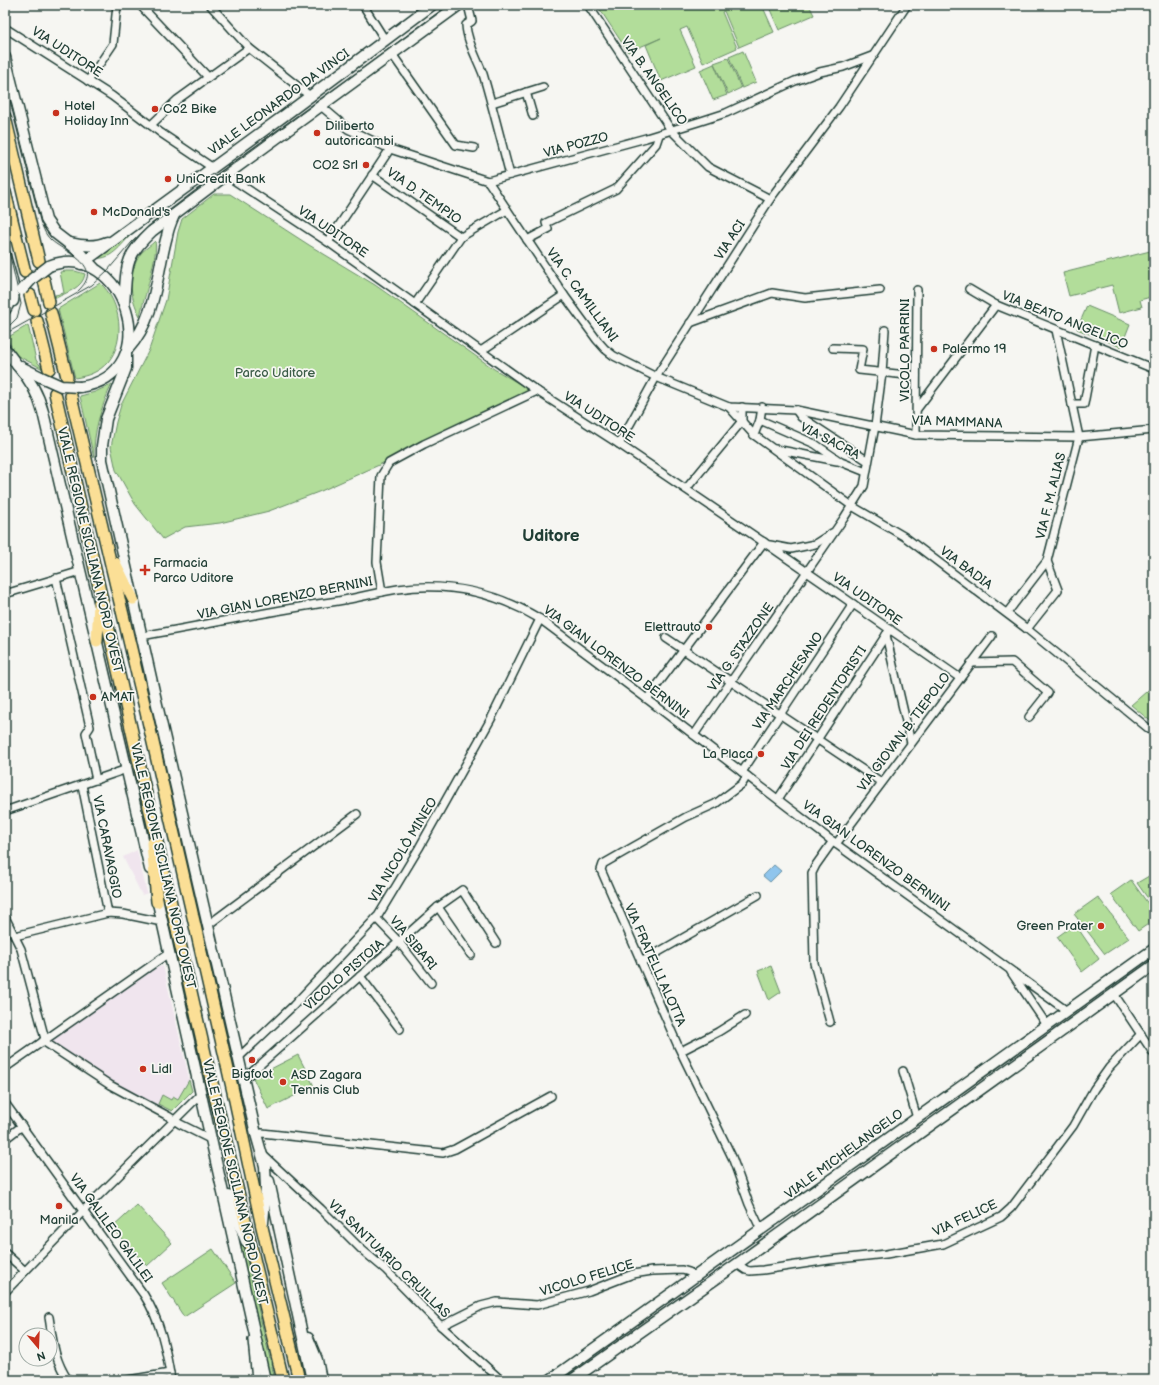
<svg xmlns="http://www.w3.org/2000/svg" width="1159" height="1385" font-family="'Balsamiq Sans',sans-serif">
  <rect width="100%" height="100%" fill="#f6f6f2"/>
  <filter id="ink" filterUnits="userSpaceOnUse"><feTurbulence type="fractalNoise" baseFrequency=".025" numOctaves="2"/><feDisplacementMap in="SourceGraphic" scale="8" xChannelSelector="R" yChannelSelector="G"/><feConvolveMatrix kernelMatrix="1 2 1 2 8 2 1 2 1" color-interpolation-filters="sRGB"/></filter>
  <g filter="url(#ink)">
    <!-- built -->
    <g fill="#f0e5ee">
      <path d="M137 850 147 893 142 895 123 857Z"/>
      <path d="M163 966 192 1091 172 1111 132 1093 91 1069 50 1041 156 968Z"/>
    </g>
    <!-- green -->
    <g fill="#b2dd9a" stroke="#688d67">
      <path d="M597 5H762L774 32 739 47 724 11 722 12 737 48 703 63 687 27 680 30 696 66 661 81 646 45 661 38 628 52Z"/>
      <path d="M768 5H809L814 15 779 30Z"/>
      <path d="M743 51 756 82 742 88 729 57Z"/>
      <path d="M728 58 741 88 728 94 714 63Z"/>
      <path d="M714 64 727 95 713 100 700 70Z"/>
      <path d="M214 194H230L309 245 375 285 494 369 530 390 421 442 379 465 321 491 269 511 220 523 185 527 163 539 135 504 116 470 111 447 116 422 121 405 149 350 166 300 178 232 182 219Z"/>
      <path d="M134 230 135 231C123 241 113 261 95 258Z"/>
      <path d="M155 241C159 253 143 301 140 316 129 295 127 274 141 253 145 249 151 245 155 241Z"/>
      <path d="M1154 250V296L1140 300 1142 307 1119 313 1112 285 1069 296 1063 273Z"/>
      <path d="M66 271H75L85 274C83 288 67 292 56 298L55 295 64 293 60 272Z"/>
      <path d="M100 283C121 301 126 341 108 362 99 372 88 376 75 378L58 309Z"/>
      <path d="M1087 306 1130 324 1121 347 1077 329Z"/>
      <path d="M28 325 36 360 43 369 18 356 14 352 7 338Z"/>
      <path d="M112 384C101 407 93 432 94 458L80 396 95 392Z"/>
      <path d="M1154 685V724L1131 705Z"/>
      <path d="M1154 873V907L1137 883Z"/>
      <path d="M1131 880 1154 912V920L1138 931 1111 894Z"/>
      <path d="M1098 897 1129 938 1105 954 1074 914Z"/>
      <path d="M1075 924 1099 959 1082 972 1057 937Z"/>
      <path d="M771 966 781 992 769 1000 758 971Z"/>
      <path d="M298 1055 314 1086 268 1109 253 1078Z"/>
      <path d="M189 1080 192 1091 172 1111 158 1104 162 1095 171 1100 173 1096 178 1099Z"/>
      <path d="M137 1205 172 1243 147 1266 112 1228Z"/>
      <path d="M238 1231 242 1240 275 1380H269L238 1237Z"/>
      <path d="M213 1249 236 1283 184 1317 162 1283Z"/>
    </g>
    <!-- water -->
    <path fill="#8fc5ed" stroke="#628fa3" d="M774 865 781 871 770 882 763 876Z"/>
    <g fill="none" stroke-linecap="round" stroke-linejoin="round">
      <!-- street casing -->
      <g stroke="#1f3d34" stroke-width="10">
        <g id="street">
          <path d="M140 5 208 77"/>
          <path d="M210 5 249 48 310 96"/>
          <path d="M363 5 385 40"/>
          <path d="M468 5 472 21 466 25C467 42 477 58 483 74 493 108 501 141 510 175"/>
          <path d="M588 5 671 130 708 167 770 199"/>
          <path d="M5 28 112 96 161 133 213 168"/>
          <path d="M392 54 456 145 474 148"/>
          <path d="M88 81 113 44 117 5"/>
          <path d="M526 92 533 116"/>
          <path d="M492 103 543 87"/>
          <path d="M321 106 348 129 390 149 488 181"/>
          <path d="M151 125 177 100 249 48"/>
          <path d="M226 175 328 242 537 391 619 444 768 545 960 678"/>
          <path d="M372 175 461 237"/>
          <path d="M488 181 564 295 597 340 605 349 614 356 656 377 729 407 796 410 916 435 1079 437 1154 430"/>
          <path d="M488 181 646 138 698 122 726 113 795 81 820 72 843 67 872 56"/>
          <path d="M527 240 548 229 546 223 616 189 656 144 659 135"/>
          <path d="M328 242 390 149"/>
          <path d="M969 289 996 305 1154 369"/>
          <path d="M415 304 461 237 507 210"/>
          <path d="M690 323 772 293 805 298 880 290"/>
          <path d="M833 348 863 349 859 370 916 376"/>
          <path d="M481 351 564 295"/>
          <path d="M1072 404H1084L1095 345"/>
          <path d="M729 407 754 435 852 506 905 537 1027 629 1154 733"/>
          <path d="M917 409 996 305"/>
          <path d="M796 410 801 417 868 461"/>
          <path d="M760 420 815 444 841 462 866 472"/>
          <path d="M754 435 760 420 762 407"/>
          <path d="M916 435 917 290"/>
          <path d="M619 444 656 377 770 199 839 107 907 5"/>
          <path d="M775 449 837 461"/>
          <path d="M686 489 742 421V407"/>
          <path d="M770 545 791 549 815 544 832 533"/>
          <path d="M1047 561 1079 437 1056 330"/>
          <path d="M56 578 90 727 86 733 96 780"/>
          <path d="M382 592 377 562 381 476 389 463 424 444 537 391"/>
          <path d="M5 594 81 571"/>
          <path d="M1007 613 1047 561 1058 590 1027 629"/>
          <path d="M886 635 911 743"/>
          <path d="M141 636C207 625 272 610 338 601 358 598 378 592 398 589 448 582 497 593 540 619L647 699 742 772 836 844 1067 1011"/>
          <path d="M666 638 881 782"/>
          <path d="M971 663 1012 662 1048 693 1029 717"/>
          <path d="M647 699 764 542"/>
          <path d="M694 735 844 518 864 486 875 426 882 373 885 330"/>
          <path d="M742 772 853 604"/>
          <path d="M747 776 742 784 715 804 686 817 624 852 603 864 601 870 678 1046 732 1157 749 1204 761 1230"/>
          <path d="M82 785 108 913"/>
          <path d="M778 799 890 629"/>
          <path d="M5 811 127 769"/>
          <path d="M836 844 992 636"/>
          <path d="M438 907 471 955"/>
          <path d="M5 917 21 949 45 1039"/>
          <path d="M376 918 399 942 431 983"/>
          <path d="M208 925 357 814"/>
          <path d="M15 936 108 913 123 914 162 922"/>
          <path d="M641 962 758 895"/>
          <path d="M1011 972 1047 1025"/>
          <path d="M360 976 400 1029"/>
          <path d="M1114 994 1154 1054"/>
          <path d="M830 1022 814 963 812 873 816 865 833 841"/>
          <path d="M43 1041 110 1085 168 1116 180 1124 210 1139"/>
          <path d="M681 1051 718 1032 745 1015"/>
          <path d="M238 1058 293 1006 378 916 419 848 452 789 491 719 540 619"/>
          <path d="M5 1068 169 953"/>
          <path d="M903 1071 917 1118"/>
          <path d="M243 1080 438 907 462 890 496 943"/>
          <path d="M5 1103 144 1295C161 1322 166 1349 171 1380"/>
          <path d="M256 1134 262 1133 443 1153 455 1149 551 1096"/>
          <path d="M5 1139 22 1126"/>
          <path d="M262 1154 321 1209 361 1249 386 1270 441 1326 501 1380"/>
          <path d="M5 1253 25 1271"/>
          <path d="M737 1264 746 1270 750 1271 763 1270 829 1260 886 1254 943 1244 1001 1217 1011 1208 1058 1146 1073 1126 1094 1089 1109 1068 1141 1034"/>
          <path d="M5 1292 89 1205 200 1095"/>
          <path d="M49 1317C53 1342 54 1359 68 1380"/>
          <path d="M441 1326 481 1306 497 1302 537 1305 589 1291 633 1274 652 1271 682 1270 689 1272 695 1277"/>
          <path d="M252 1340 256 1380"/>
          <path d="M128 1380 170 1373"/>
        </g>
      </g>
      <!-- secondary casing -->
      <g stroke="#1f3d34" stroke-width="13">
        <g id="secondary">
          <path d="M5 57 46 220 55 233 77 250 94 268"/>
          <path d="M70 243C82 246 96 247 107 242"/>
          <path d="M5 255C8 269 16 286 13 301"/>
          <path d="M81 264 285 115 432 5"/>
          <path d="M49 266C123 237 170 374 80 387"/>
          <path d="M124 305C127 267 123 258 152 231L226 175 459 5"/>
          <path d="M5 310 8 305"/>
          <path d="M5 349 17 365 41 377"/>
          <path d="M128 349C157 316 156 275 167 236 168 229 171 222 174 215"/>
          <path d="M126 354V368L123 376 106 419 102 446V460L158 709 256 1134 265 1166 266 1188 263 1223"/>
          <path d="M17 365C30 379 38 393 43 412L150 869"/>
          <path d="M156 894 265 1380"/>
          <path d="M269 1181 312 1380"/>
          <path d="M229 1196 246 1241"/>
          <path d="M308 1338 317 1360 321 1380"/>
          <path d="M550 1380 1154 949"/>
          <path d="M572 1380 737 1264 1154 965"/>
        </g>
      </g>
      <!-- primary casing -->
      <g stroke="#1f3d34" stroke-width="14">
        <g id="primary">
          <path d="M5 117 39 261"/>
          <path d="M5 192 25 272"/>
          <path d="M44 280 49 302"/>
          <path d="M30 295 34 310"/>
          <path d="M51 313 67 377"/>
          <path d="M37 321 49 369"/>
          <path d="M55 393 207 1062 283 1380"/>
          <path d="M71 396 146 712 234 1096 262 1227 299 1380"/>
          <path d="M115 563 133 599"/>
          <path d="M97 641 99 603"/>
          <path d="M152 843 157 902"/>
        </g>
      </g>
      <!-- street -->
      <use href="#street" stroke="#f6f6f2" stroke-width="7"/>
      <!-- secondary -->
      <use href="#secondary" stroke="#f6f6f2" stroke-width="10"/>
      <!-- primary -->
      <use href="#primary" stroke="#fbdf96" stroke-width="11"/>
      <!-- tram -->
      <g stroke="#1f3d34" stroke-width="1">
        <path d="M5 77 42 225C44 231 47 237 52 241 68 254 105 266 78 291"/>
        <path d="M5 234 21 304 17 318 6 329"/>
        <path d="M5 334 92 285 108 270 132 242 147 228 448 5"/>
      </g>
      <!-- secondary-bridge casing -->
      <g stroke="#1f3d34" stroke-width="13" stroke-linecap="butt">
        <g id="secondary-bridge">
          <path d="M22 290 32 279 49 266"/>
          <path d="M41 377 61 386 80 387"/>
        </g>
      </g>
      <!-- secondary-bridge -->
      <use href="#secondary-bridge" stroke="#f6f6f2" stroke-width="10"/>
    </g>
  </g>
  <!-- markers -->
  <g fill="#c8321e" stroke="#f6f6f2" stroke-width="1.5">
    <circle cx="155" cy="109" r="4"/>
    <circle cx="56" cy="113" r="4"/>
    <circle cx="317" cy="133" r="4"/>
    <circle cx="366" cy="165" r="4"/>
    <circle cx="168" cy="179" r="4"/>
    <circle cx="94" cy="212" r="4"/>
    <circle cx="934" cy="349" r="4"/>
    <path d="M143 564h4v4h4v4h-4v4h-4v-4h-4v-4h4z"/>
    <circle cx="709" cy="627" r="4"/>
    <circle cx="93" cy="697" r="4"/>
    <circle cx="761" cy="754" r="4"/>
    <circle cx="1101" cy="926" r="4"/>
    <circle cx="252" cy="1060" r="4"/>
    <circle cx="143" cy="1069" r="4"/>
    <circle cx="283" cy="1082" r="4"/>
    <circle cx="59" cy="1206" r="4"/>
  </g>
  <g text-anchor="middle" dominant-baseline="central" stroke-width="3.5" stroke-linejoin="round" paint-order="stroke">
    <!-- street labels -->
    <g font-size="13" fill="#1f3d34" stroke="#f6f6f2">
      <text transform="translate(67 52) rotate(33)">VIA UDITORE</text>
      <text transform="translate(654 81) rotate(55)">VIA B. ANGELICO</text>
      <text transform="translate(279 102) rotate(-36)">VIALE LEONARDO DA VINCI</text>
      <text transform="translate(576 145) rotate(-15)">VIA POZZO</text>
      <text transform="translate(424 196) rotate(35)">VIA D. TEMPIO</text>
      <text transform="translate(333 232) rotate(34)">VIA UDITORE</text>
      <text transform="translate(730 240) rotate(-57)">VIA ACI</text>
      <text transform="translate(582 295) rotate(54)">VIA C. CAMILLIANI</text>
      <text transform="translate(1065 320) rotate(22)">VIA BEATO ANGELICO</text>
      <text transform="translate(905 350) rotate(-90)">VICOLO PARRINI</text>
      <text transform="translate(599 417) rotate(33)">VIA UDITORE</text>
      <text transform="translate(957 422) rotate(2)">VIA MAMMANA</text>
      <text transform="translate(830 441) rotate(27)">VIA SACRA</text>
      <text transform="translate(1051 496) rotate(-76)">VIA F. M. ALIAS</text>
      <text transform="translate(90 550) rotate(77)">VIALE REGIONE SICILIANA NORD OVEST</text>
      <text transform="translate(966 568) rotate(37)">VIA BADIA</text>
      <text transform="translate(285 598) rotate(-11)">VIA GIAN LORENZO BERNINI</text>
      <text transform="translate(867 599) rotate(35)">VIA UDITORE</text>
      <text transform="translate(741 647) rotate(-55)">VIA G. STAZZONE</text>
      <text transform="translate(616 662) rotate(37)">VIA GIAN LORENZO BERNINI</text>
      <text transform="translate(788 681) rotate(-56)">VIA MARCHESANO</text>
      <text transform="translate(824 708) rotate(-57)">VIA DEI REDENTORISTI</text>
      <text transform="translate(904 732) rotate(-53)">VIA GIOVAN B. TIEPOLO</text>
      <text transform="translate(107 847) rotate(79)">VIA CARAVAGGIO</text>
      <text transform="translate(403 850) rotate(-59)">VIA NICOLÒ MINEO</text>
      <text transform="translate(876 856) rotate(36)">VIA GIAN LORENZO BERNINI</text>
      <text transform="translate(163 866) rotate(77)">VIALE REGIONE SICILIANA NORD OVEST</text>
      <text transform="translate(413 943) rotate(50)">VIA SIBARI</text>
      <text transform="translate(655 965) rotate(66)">VIA FRATELLI ALOTTA</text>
      <text transform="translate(344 975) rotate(-41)">VICOLO PISTOIA</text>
      <text transform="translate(844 1154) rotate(-36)">VIALE MICHELANGELO</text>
      <text transform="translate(235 1182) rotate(77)">VIALE REGIONE SICILIANA NORD OVEST</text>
      <text transform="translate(965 1218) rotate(-25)">VIA FELICE</text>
      <text transform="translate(111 1228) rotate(54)">VIA GALILEO GALILEI</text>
      <text transform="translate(389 1259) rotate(44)">VIA SANTUARIO CRUILLAS</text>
      <text transform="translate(587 1278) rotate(-17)">VICOLO FELICE</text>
    </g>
    <!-- poi labels -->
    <g font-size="13" fill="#1f3d34" stroke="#f6f6f2" text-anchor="start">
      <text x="64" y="106">Hotel<tspan x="64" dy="15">Holiday Inn</tspan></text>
      <text x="163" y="109">Co2 Bike</text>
      <text x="325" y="126">Diliberto<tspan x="325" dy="15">autoricambi</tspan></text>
      <text x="358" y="165" text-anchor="end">CO2 Srl</text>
      <text x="176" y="179">UniCredit Bank</text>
      <text x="102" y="212">McDonald's</text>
      <text x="942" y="349">Palermo 19</text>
      <text x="153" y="563">Farmacia<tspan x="153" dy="15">Parco Uditore</tspan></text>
      <text x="701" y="627" text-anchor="end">Elettrauto</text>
      <text x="101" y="697">AMAT</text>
      <text x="753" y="754" text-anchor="end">La Placa</text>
      <text x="1093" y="926" text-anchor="end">Green Prater</text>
      <text x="151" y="1069">Lidl</text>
      <text x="252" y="1074" text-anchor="middle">Bigfoot</text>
      <text x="291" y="1075">ASD Zagara<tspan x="291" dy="15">Tennis Club</tspan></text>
      <text x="59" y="1220" text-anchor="middle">Manila</text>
    </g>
    <!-- park labels -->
    <g font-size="13" fill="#3c5d48" stroke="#f6f6f2">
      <text x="275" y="373">Parco Uditore</text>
    </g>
    <!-- district labels -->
    <g font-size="17" font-weight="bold" fill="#1f3d34" stroke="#f6f6f2">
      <text x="551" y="536">Uditore</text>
    </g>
  </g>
  <!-- margin -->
  <rect width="1159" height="1385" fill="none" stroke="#f6f6f2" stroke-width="20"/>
  <rect x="10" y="10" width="1139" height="1365" fill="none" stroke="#1f3d34" stroke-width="1.5" filter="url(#ink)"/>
  <!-- north arrow -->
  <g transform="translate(38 1347) rotate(161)"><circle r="19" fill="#f6f6f2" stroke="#a0aca6"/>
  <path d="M0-3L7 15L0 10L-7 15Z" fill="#c8321e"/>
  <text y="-6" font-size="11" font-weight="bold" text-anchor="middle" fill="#1f3d34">N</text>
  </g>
</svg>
